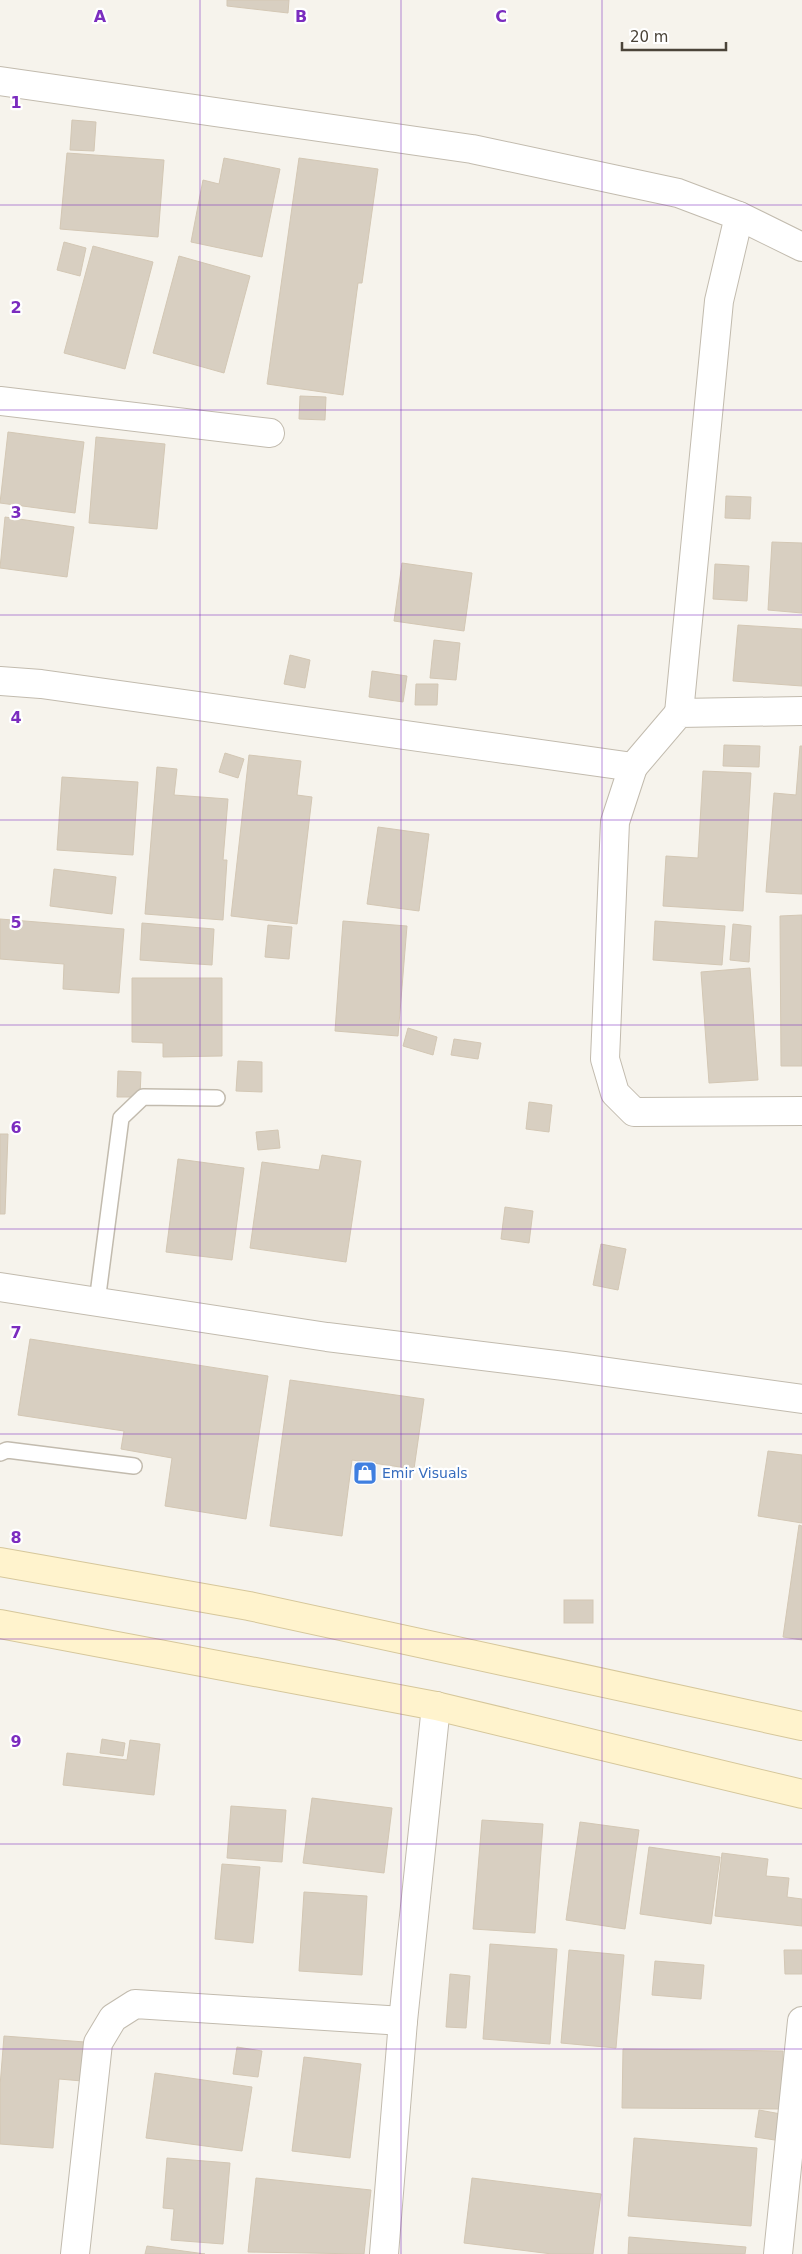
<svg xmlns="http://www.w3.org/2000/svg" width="802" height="2254" font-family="'DejaVu Sans',sans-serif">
  <rect width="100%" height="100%" fill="#f6f3ec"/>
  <!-- building -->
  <g fill="#d8cfc1" stroke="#d3c7b4">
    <path d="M227 0H289L288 13 227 6Z"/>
    <path d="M72 120 96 122 94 151 70 150Z"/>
    <path d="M67 153 164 160 158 237 60 229Z"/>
    <path d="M224 158 280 169 262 257 191 242 203 180 219 184Z"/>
    <path d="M299 158 378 169 362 283H358L343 395 267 384Z"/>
    <path d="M64 242 86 248 80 276 57 270Z"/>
    <path d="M93 246 153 262 125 369 64 353Z"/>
    <path d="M179 256 250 276 224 373 153 353Z"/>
    <path d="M300 396 326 397 325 420 299 419Z"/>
    <path d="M8 432 84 442 75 513 0 503Z"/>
    <path d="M96 437 165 444 157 529 89 523Z"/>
    <path d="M726 496 751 497 750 519 725 518Z"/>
    <path d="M5 517 74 527 67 577 0 568Z"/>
    <path d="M772 542 802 543V613L768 610Z"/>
    <path d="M402 563 472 573 464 631 394 621Z"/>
    <path d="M715 564 749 566 747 601 713 599Z"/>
    <path d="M738 625 802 629V686L733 681Z"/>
    <path d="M434 640 460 643 456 680 430 678Z"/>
    <path d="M290 655 310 660 305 688 284 684Z"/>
    <path d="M372 671 407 676 403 702 369 697Z"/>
    <path d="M416 684H438L437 705H415Z"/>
    <path d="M724 745 760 746 759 767 723 766Z"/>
    <path d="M800 746H802V894L766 892 774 793 796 795Z"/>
    <path d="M225 753 244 759 238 778 219 772Z"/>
    <path d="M249 755 301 761 297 795 312 797 297 924 231 916Z"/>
    <path d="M157 767 177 769 174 795 228 799 223 860H227L223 920 145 914Z"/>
    <path d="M703 771 751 773 743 911 663 906 666 856 698 858Z"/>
    <path d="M62 777 138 782 133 855 57 850Z"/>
    <path d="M378 827 429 834 419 911 367 904Z"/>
    <path d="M54 869 116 877 112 914 50 906Z"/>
    <path d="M802 915V1066H781L780 916Z"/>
    <path d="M0 919 124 929 119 993 63 989 64 964 0 959Z"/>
    <path d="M343 921 407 926 398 1036 335 1031Z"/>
    <path d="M655 921 725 926 722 965 653 960Z"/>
    <path d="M142 923 214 929 212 965 140 960Z"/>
    <path d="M733 924 751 926 749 962 730 960Z"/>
    <path d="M268 925 292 927 289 959 265 957Z"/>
    <path d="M750 968 758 1080 709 1083 701 972Z"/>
    <path d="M132 978H222V1056L163 1057V1043L132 1042Z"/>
    <path d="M408 1028 437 1037 433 1055 403 1046Z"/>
    <path d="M454 1039 481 1043 478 1059 451 1055Z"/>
    <path d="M238 1061 262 1062V1092L236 1091Z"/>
    <path d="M118 1071 141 1072 140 1097H117Z"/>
    <path d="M529 1102 552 1105 549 1132 526 1129Z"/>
    <path d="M278 1130 280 1148 258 1150 256 1132Z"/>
    <path d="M0 1134H8L5 1214H0Z"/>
    <path d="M322 1155 361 1161 346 1262 250 1248 262 1162 319 1170Z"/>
    <path d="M178 1159 244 1168 232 1260 166 1252Z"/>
    <path d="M505 1207 533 1211 529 1243 501 1239Z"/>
    <path d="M601 1244 626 1249 618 1290 593 1285Z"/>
    <path d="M30 1339 268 1376 246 1519 165 1506 172 1458 121 1449 124 1431 18 1415Z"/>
    <path d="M290 1380 424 1399 414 1469 352 1460 342 1536 270 1526Z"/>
    <path d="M768 1451 802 1455V1523L758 1516Z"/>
    <path d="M799 1525 802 1526V1640L783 1637Z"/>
    <rect x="564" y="1600" width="29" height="23"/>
    <path d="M102 1739 125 1743 123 1756 100 1753Z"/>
    <path d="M130 1740 160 1744 154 1795 63 1785 67 1753 127 1760Z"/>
    <path d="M312 1798 392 1808 384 1873 303 1863Z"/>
    <path d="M231 1806 286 1810 282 1862 227 1858Z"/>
    <path d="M482 1820 543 1824 535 1933 473 1929Z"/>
    <path d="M580 1822 639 1830 625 1929 566 1920Z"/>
    <path d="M649 1847 720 1857 711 1924 640 1914Z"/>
    <path d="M722 1853 768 1859 766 1876 789 1878 787 1897 802 1899V1926L715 1916Z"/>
    <path d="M222 1864 260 1867 253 1943 215 1939Z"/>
    <path d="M304 1892 367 1896 362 1975 299 1971Z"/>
    <path d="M490 1944 557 1949 550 2044 483 2039Z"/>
    <path d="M569 1950 624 1955 616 2048 561 2043Z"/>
    <path d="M784 1950H802V1974H785Z"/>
    <path d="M655 1961 704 1965 701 1999 652 1995Z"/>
    <path d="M450 1974 470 1976 466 2028 446 2027Z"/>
    <path d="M4 2036 85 2042 82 2081 59 2079 53 2148 0 2144V2086Z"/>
    <path d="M237 2047 262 2051 258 2077 233 2074Z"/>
    <path d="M623 2049 783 2051 782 2109 622 2108Z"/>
    <path d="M304 2057 361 2064 350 2158 292 2151Z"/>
    <path d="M155 2073 252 2087 242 2151 146 2138Z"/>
    <path d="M759 2110 792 2116 788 2142 755 2137Z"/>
    <path d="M634 2138 757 2148 751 2226 628 2216Z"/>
    <path d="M167 2158 230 2163 223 2244 171 2240 174 2209 163 2208Z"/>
    <path d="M256 2178 371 2190 364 2254 248 2252Z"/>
    <path d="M472 2178 601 2194 593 2254H552L464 2243Z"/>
    <path d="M629 2237 746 2247 745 2254H628Z"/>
    <path d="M147 2246 205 2254H145Z"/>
  </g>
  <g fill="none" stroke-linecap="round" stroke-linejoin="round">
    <!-- lane casing -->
    <g stroke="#c2bbae" stroke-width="18">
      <g id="lane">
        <path d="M97 1302 121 1118 143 1097 217 1098"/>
        <path d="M0 1453 7 1450 134 1466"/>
      </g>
    </g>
    <!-- street casing -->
    <g stroke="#c2bbae" stroke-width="30">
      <g id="street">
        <path d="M0 81 472 149 678 193 739 216 719 301 679 713"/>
        <path d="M739 216 802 247"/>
        <path d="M0 401 270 433"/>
        <path d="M0 681 41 684 633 767 679 713 802 711"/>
        <path d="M633 767 615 822 605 1059 615 1093 634 1112 802 1111"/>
        <path d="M0 1287 327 1337 564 1366 802 1399"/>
        <path d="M75 2254 98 2043 113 2018 135 2004 403 2021"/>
        <path d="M384 2254 403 2021 436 1706"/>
        <path d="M778 2254 802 2021"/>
      </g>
    </g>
    <!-- secondary casing -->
    <g stroke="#d6c79b" stroke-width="30">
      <g id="secondary">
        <path d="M0 1562 249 1606 802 1726"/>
        <path d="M0 1624 436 1706 802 1794"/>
      </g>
    </g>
    <!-- lane -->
    <use href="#lane" stroke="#fff" stroke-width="15"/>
    <!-- street -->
    <use href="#street" stroke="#fff" stroke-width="28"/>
    <!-- secondary -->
    <use href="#secondary" stroke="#fff3cd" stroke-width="28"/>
  </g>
  <!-- grid -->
  <path fill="none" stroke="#7b2cbf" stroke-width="1" stroke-opacity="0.55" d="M200 0V2254M401 0V2254M602 0V2254M0 205H802M0 410H802M0 615H802M0 820H802M0 1025H802M0 1229H802M0 1434H802M0 1639H802M0 1844H802M0 2049H802"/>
  <!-- icons -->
  <defs>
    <g id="shop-square" transform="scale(1.25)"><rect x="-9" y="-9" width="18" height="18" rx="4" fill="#3f7fe0" stroke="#fff"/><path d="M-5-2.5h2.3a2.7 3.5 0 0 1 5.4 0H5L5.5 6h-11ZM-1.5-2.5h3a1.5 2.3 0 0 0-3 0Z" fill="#fff"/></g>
  </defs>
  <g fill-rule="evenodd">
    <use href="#shop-square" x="365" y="1473"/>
  </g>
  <g text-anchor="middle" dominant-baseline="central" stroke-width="4.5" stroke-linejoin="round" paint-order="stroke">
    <!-- shop labels -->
    <g font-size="14" fill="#366cbe" stroke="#fff" text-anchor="start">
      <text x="382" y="1473">Emir Visuals</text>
    </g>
  </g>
  <g font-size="16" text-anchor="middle" font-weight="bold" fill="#7b2cbf" stroke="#fff" stroke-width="4.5" stroke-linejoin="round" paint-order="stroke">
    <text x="100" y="22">A</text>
    <text x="301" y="22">B</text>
    <text x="501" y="22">C</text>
    <text x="16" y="108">1</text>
    <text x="16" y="313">2</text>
    <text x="16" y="518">3</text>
    <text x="16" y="723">4</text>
    <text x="16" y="928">5</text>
    <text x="16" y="1133">6</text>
    <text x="16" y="1338">7</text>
    <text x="16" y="1543">8</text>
    <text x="16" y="1747">9</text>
  </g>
  <!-- scale -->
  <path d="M622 42v8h104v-8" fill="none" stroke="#4b4439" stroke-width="2.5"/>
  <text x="630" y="42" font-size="15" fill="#4b4439" stroke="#ffffff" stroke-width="4" paint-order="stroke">20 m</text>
</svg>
